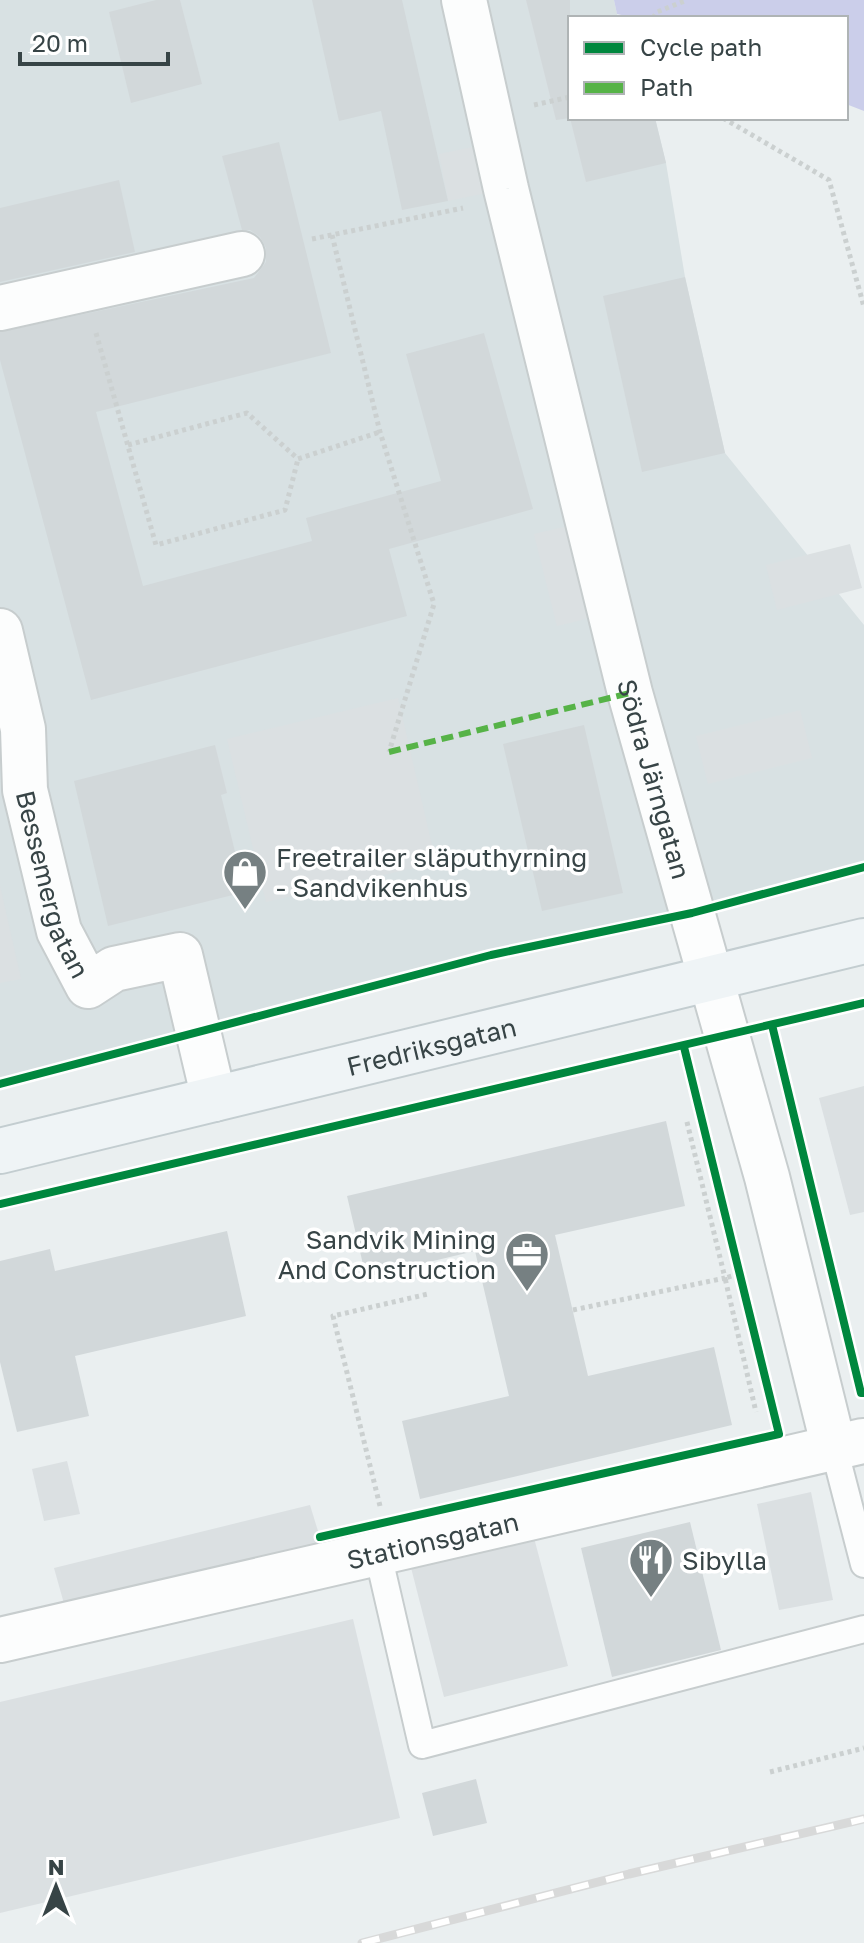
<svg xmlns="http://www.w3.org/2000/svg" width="864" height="1943" font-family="'Golos Text',sans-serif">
  <rect width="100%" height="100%" fill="#eaeff0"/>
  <!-- residential -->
  <path fill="#d8e1e3" d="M0 0H614L618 18H570V118H655L666 163 685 277 725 453 864 625V867L692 913 491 955 0 1084Z"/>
  <!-- green -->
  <path fill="#cbceea" d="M614 0H864V111L846 104V18H635L617 14Z"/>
  <!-- parking -->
  <g fill="#dbe0e2">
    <path d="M496 142 506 189 448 201 439 154Z"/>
    <path d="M588 521 611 613 557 626 534 534Z"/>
    <path d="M850 544 862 588 777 610 766 565Z"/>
    <path d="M398 698 436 863 266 902 227 739Z"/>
    <path d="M800 710 812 758 708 784 696 736Z"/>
    <path d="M0 886 21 979 0 983Z"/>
    <path d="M864 1086V1212L850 1215 819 1098Z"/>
    <path d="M67 1461 80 1514 44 1521 32 1469Z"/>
    <path d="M811 1492 833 1600 779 1610 757 1504Z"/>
    <path d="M310 1505 329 1567 70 1625 54 1568Z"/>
    <path d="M529 1519 568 1666 444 1697 406 1548Z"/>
    <path d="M353 1619 400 1818 0 1913V1702Z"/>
  </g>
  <!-- building -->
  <g fill="#d2d8da">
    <path d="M156 0H180L202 84 131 103 109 12Z"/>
    <path d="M312 0H402L448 201 402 210 381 111 339 121Z"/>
    <path d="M526 0H570V118H655L666 163 586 182 570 118 556 120Z"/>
    <path d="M279 142 331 353 96 412 143 586 312 541 306 518 441 481 406 354 484 333 533 509 389 549 407 616 91 700 0 360V332L254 278 266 262V248L260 237 250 230H242L222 156Z"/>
    <path d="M119 180 135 252 0 282V208Z"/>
    <path d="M685 277 725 453 642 472 603 296Z"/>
    <path d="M584 725 623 893 542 911 503 744Z"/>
    <path d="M215 745 227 793 221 795 245 892 108 926 74 781Z"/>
    <path d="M666 1121 685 1206 555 1235 588 1376 714 1347 732 1425 420 1499 402 1421 509 1396 475 1251 366 1277 347 1196Z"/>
    <path d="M227 1231 246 1316 75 1356 89 1416 17 1432 0 1362V1261L50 1249 55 1271Z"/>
    <path d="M690 1522 721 1650 612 1677 581 1548Z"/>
    <path d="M476 1779 487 1823 433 1836 422 1793Z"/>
  </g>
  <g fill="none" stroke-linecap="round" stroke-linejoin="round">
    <!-- lane casing -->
    <g stroke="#c7cdce" stroke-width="30">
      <g id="lane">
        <path d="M834 1448 864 1564"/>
        <path d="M378 1554 422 1745 864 1629"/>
      </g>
    </g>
    <!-- street casing -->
    <g stroke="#c7cdce" stroke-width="48">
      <g id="street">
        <path id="s1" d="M464 0 506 189 630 693 767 1177 834 1448"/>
        <path d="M0 308 242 254"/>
        <path id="s2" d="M0 631 23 729 25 790 59 931 88 986 114 969 180 955 214 1099"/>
        <path id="s3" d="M0 1640 863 1441"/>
      </g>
    </g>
    <!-- secondary casing -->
    <g stroke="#c3cdd0" stroke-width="48">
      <g id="secondary">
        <path id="s4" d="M0 1151 864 941"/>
      </g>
    </g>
    <!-- path -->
    <g stroke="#cbd0d0" stroke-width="5" stroke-dasharray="4 4" stroke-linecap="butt">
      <path d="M653 18 657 12 687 0"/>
      <path d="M534 105 570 97"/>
      <path d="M723 118 829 180 864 307"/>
      <path d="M332 235 380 432 434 604 389 752"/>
      <path d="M312 239 463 208"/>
      <path d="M96 333 156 545 285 510 298 459"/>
      <path d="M128 445 247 413 298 459 380 432"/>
      <path d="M739 1274 725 1278 756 1412"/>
      <path d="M573 1310 725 1278 686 1118"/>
      <path d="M380 1506 333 1316 428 1294"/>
      <path d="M770 1772 864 1748"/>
    </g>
    <!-- lane -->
    <use href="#lane" stroke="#fcfdfd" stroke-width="26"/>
    <!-- street -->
    <use href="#street" stroke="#fcfdfd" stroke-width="44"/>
    <!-- secondary -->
    <use href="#secondary" stroke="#eff4f6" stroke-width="44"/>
    <!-- rail casing -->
    <g stroke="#d8d9d9" stroke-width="9">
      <path id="rail" d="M362 1943 629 1874 864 1819"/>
    </g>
    <!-- rail -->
    <use href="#rail" stroke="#fff" stroke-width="6" stroke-dasharray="18" stroke-linecap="butt"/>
    <!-- quiet -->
    <path stroke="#56b347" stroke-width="6" stroke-dasharray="12 6" stroke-linecap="butt" d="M389 752 630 693"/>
    <!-- cycleway casing -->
    <g stroke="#fff" stroke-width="13">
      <g id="cycleway">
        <path d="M772 1025 861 1393H864"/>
        <path d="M0 1084 491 955 692 913 864 867"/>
        <path d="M0 1204 864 1003"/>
        <path d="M320 1537 779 1434 684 1047"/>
      </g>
    </g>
    <!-- cycleway -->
    <use href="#cycleway" stroke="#00873e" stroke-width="8"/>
  </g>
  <!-- icons -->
  <defs>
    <g id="shop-pin" transform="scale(2.3)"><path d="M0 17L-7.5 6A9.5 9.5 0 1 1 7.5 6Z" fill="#768082" stroke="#fff"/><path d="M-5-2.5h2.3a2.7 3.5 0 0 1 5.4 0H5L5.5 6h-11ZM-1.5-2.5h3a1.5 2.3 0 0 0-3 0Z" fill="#fff"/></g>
    <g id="office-pin" transform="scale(2.3)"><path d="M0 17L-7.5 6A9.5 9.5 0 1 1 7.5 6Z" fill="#768082" stroke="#fff"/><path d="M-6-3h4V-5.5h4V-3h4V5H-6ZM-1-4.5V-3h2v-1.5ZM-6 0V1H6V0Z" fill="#fff"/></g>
    <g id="restaurant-pin" transform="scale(2.3)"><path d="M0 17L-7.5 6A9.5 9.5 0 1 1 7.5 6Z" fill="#768082" stroke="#fff"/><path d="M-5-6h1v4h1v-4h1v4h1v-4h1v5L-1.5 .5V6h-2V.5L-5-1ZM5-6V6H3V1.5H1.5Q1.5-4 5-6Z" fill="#fff"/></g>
  </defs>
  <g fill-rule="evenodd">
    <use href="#shop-pin" x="245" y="872"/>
    <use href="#office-pin" x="527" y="1254"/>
    <use href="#restaurant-pin" x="651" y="1560"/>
  </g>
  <g text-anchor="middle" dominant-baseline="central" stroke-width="7" stroke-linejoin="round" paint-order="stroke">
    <!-- street labels -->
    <g font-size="26" fill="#374446" stroke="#fff">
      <text stroke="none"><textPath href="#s1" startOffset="802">Södra Järngatan</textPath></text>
      <text stroke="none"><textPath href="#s2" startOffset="260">Bessemergatan</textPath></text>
      <text stroke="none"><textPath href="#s4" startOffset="444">Fredriksgatan</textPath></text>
      <text stroke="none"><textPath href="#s3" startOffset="444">Stationsgatan</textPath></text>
    </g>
    <!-- poi labels -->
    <g font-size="26" fill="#374446" stroke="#fff" text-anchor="start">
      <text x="276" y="857">Freetrailer släputhyrning<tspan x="276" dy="30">- Sandvikenhus</tspan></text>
      <text x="496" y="1239" text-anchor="end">Sandvik Mining<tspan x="496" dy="30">And Construction</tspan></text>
      <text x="682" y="1560">Sibylla</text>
    </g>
  </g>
  <!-- legend -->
  <rect x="568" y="16" width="280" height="104" fill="#ffffff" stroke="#afb4b5" stroke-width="2"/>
  <rect x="584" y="42" width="40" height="12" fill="#00873e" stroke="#afb4b5" stroke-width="2"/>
  <text x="640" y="56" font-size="24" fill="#374446">Cycle path</text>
  <rect x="584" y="82" width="40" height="12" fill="#56b347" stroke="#afb4b5" stroke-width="2"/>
  <text x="640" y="96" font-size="24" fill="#374446">Path</text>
  <!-- north arrow -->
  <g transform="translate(56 1887)" stroke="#ffffff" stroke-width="6" paint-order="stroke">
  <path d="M0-6L14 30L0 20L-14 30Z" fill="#374446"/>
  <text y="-12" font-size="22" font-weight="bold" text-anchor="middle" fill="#374446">N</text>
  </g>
  <!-- scale -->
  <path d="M20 52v12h148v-12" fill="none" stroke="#374446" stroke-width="4"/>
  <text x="32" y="52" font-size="24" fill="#374446" stroke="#ffffff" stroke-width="6" paint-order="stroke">20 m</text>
</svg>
